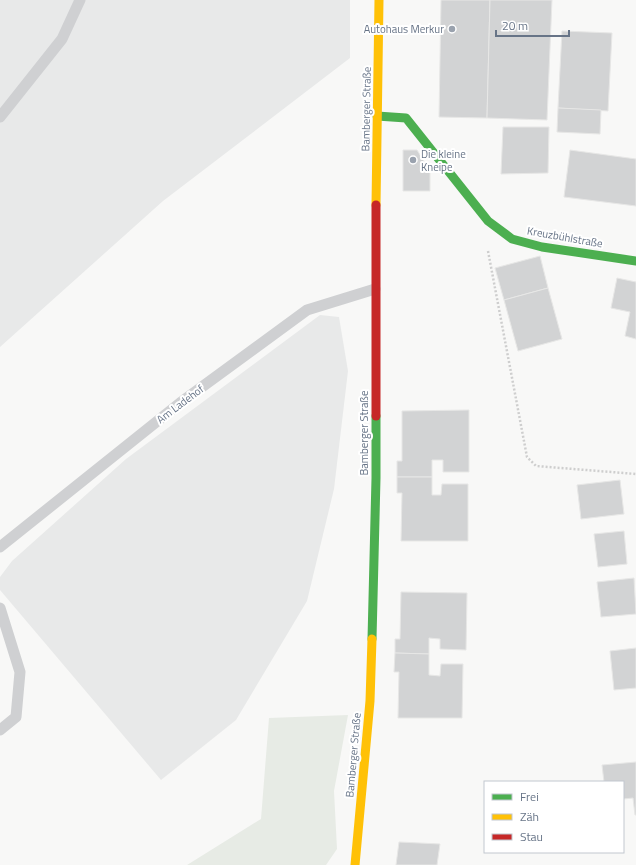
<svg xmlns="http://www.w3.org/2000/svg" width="636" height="865" font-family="'Titillium Web',sans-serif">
  <rect width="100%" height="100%" fill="#f8f8f7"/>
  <!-- built -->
  <g fill="#e8e9e9">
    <path d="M0 0H350V58L163 201 0 347Z"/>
    <path d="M320 315 339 317 348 371 334 489 307 601 236 720 161 780 0 590V577L12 561 126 459Z"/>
  </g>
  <!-- green -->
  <path fill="#e7ebe5" d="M348 715 334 791 337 849 326 865H187L261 819 269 718Z"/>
  <!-- building -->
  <g fill="#d2d3d4" stroke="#e7e7e6">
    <path d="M441 0H490L487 118 439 117Z"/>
    <path d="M490 0H552L547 120 487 118Z"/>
    <path d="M562 31 612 33 608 111 558 108Z"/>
    <path d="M558 108 601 110 600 134 557 132Z"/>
    <path d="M503 127H549L548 173 501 174Z"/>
    <path d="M403 150H417L430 171V191H403Z"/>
    <path d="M570 150 636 159V206L564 197Z"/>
    <path d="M540 256 548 288 504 300 495 268Z"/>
    <path d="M617 278 636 282V339L625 336 630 312 611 308Z"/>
    <path d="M548 288 562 339 518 351 504 300Z"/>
    <path d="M469 410V472H443V460H432V477H397V461H402V411Z"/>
    <path d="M397 477H432V495H441L442 484H468V541H401L402 493H397Z"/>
    <path d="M620 480 624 514 581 519 577 485Z"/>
    <path d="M624 531 627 564 598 567 594 534Z"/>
    <path d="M634 578 636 614 601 617 597 582Z"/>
    <path d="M401 592 467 593 466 650 440 649V639L429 638V654L395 653V639H400Z"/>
    <path d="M636 648V688L614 690 610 651Z"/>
    <path d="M395 653 429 654V675L440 676 441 664H463L462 718H398L399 672H394Z"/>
    <path d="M636 762V815H635L633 798 623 799V782H604L602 765Z"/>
    <path d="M399 842 440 844 437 865H396Z"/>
  </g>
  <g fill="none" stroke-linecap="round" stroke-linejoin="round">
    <!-- path -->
    <path stroke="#cecece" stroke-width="2.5" stroke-dasharray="2 2" stroke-linecap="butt" d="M488 251 527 457 536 466 636 474"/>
    <!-- lane -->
    <g stroke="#cfd0d2" stroke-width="11">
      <path d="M0 117 62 39 80 0"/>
      <path d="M0 547 180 403 307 310 375 289"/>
      <path d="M0 608 20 672 16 717 0 730"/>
    </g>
    <!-- fast -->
    <g stroke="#4caf50" stroke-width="9">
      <path d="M377 116 406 118 488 221 512 239 542 247 636 261"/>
      <path d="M372 639 376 478V416"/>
    </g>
    <!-- slow -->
    <g stroke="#ffc107" stroke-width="9">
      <path d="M376 205 379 0"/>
      <path d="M355 865 370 701 372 639"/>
    </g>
    <!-- jam -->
    <path stroke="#c62828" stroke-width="9" d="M376 416V205"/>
  </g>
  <!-- markers -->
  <g fill="#9aa2ae" stroke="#fff" stroke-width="1.5">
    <circle cx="452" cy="29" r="4"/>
    <circle cx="413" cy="160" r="4"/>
  </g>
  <g text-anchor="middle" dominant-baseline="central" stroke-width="4" stroke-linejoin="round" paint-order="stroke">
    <!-- poi labels -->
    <g font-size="11" fill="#677487" stroke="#fff" text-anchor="end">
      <text x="444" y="29">Autohaus Merkur</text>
      <text x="421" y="154" text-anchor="start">Die kleine<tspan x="421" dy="13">Kneipe</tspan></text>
    </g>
    <!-- street labels -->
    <g font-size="11" fill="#677487" stroke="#fff">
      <text transform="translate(366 109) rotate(-89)">Bamberger Straße</text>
      <text transform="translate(565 237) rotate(10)">Kreuzbühlstraße</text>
      <text transform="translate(180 404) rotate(-37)">Am Ladehof</text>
      <text transform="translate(364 433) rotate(-90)">Bamberger Straße</text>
      <text transform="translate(353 755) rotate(-85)">Bamberger Straße</text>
    </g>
  </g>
  <!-- legend -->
  <rect x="484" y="781" width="140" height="72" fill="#ffffff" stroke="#c2c7cf"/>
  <rect x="492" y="794" width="20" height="6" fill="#4caf50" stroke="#c2c7cf"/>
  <text x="520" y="801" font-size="12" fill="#677487">Frei</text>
  <rect x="492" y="814" width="20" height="6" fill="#ffc107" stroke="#c2c7cf"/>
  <text x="520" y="821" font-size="12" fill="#677487">Zäh</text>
  <rect x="492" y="834" width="20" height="6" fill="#c62828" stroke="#c2c7cf"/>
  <text x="520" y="841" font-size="12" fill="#677487">Stau</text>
  <!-- scale -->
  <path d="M496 30v6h73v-6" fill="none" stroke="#677487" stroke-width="2"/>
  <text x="502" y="30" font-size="12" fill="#677487" stroke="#ffffff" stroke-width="3" paint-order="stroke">20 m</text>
</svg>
